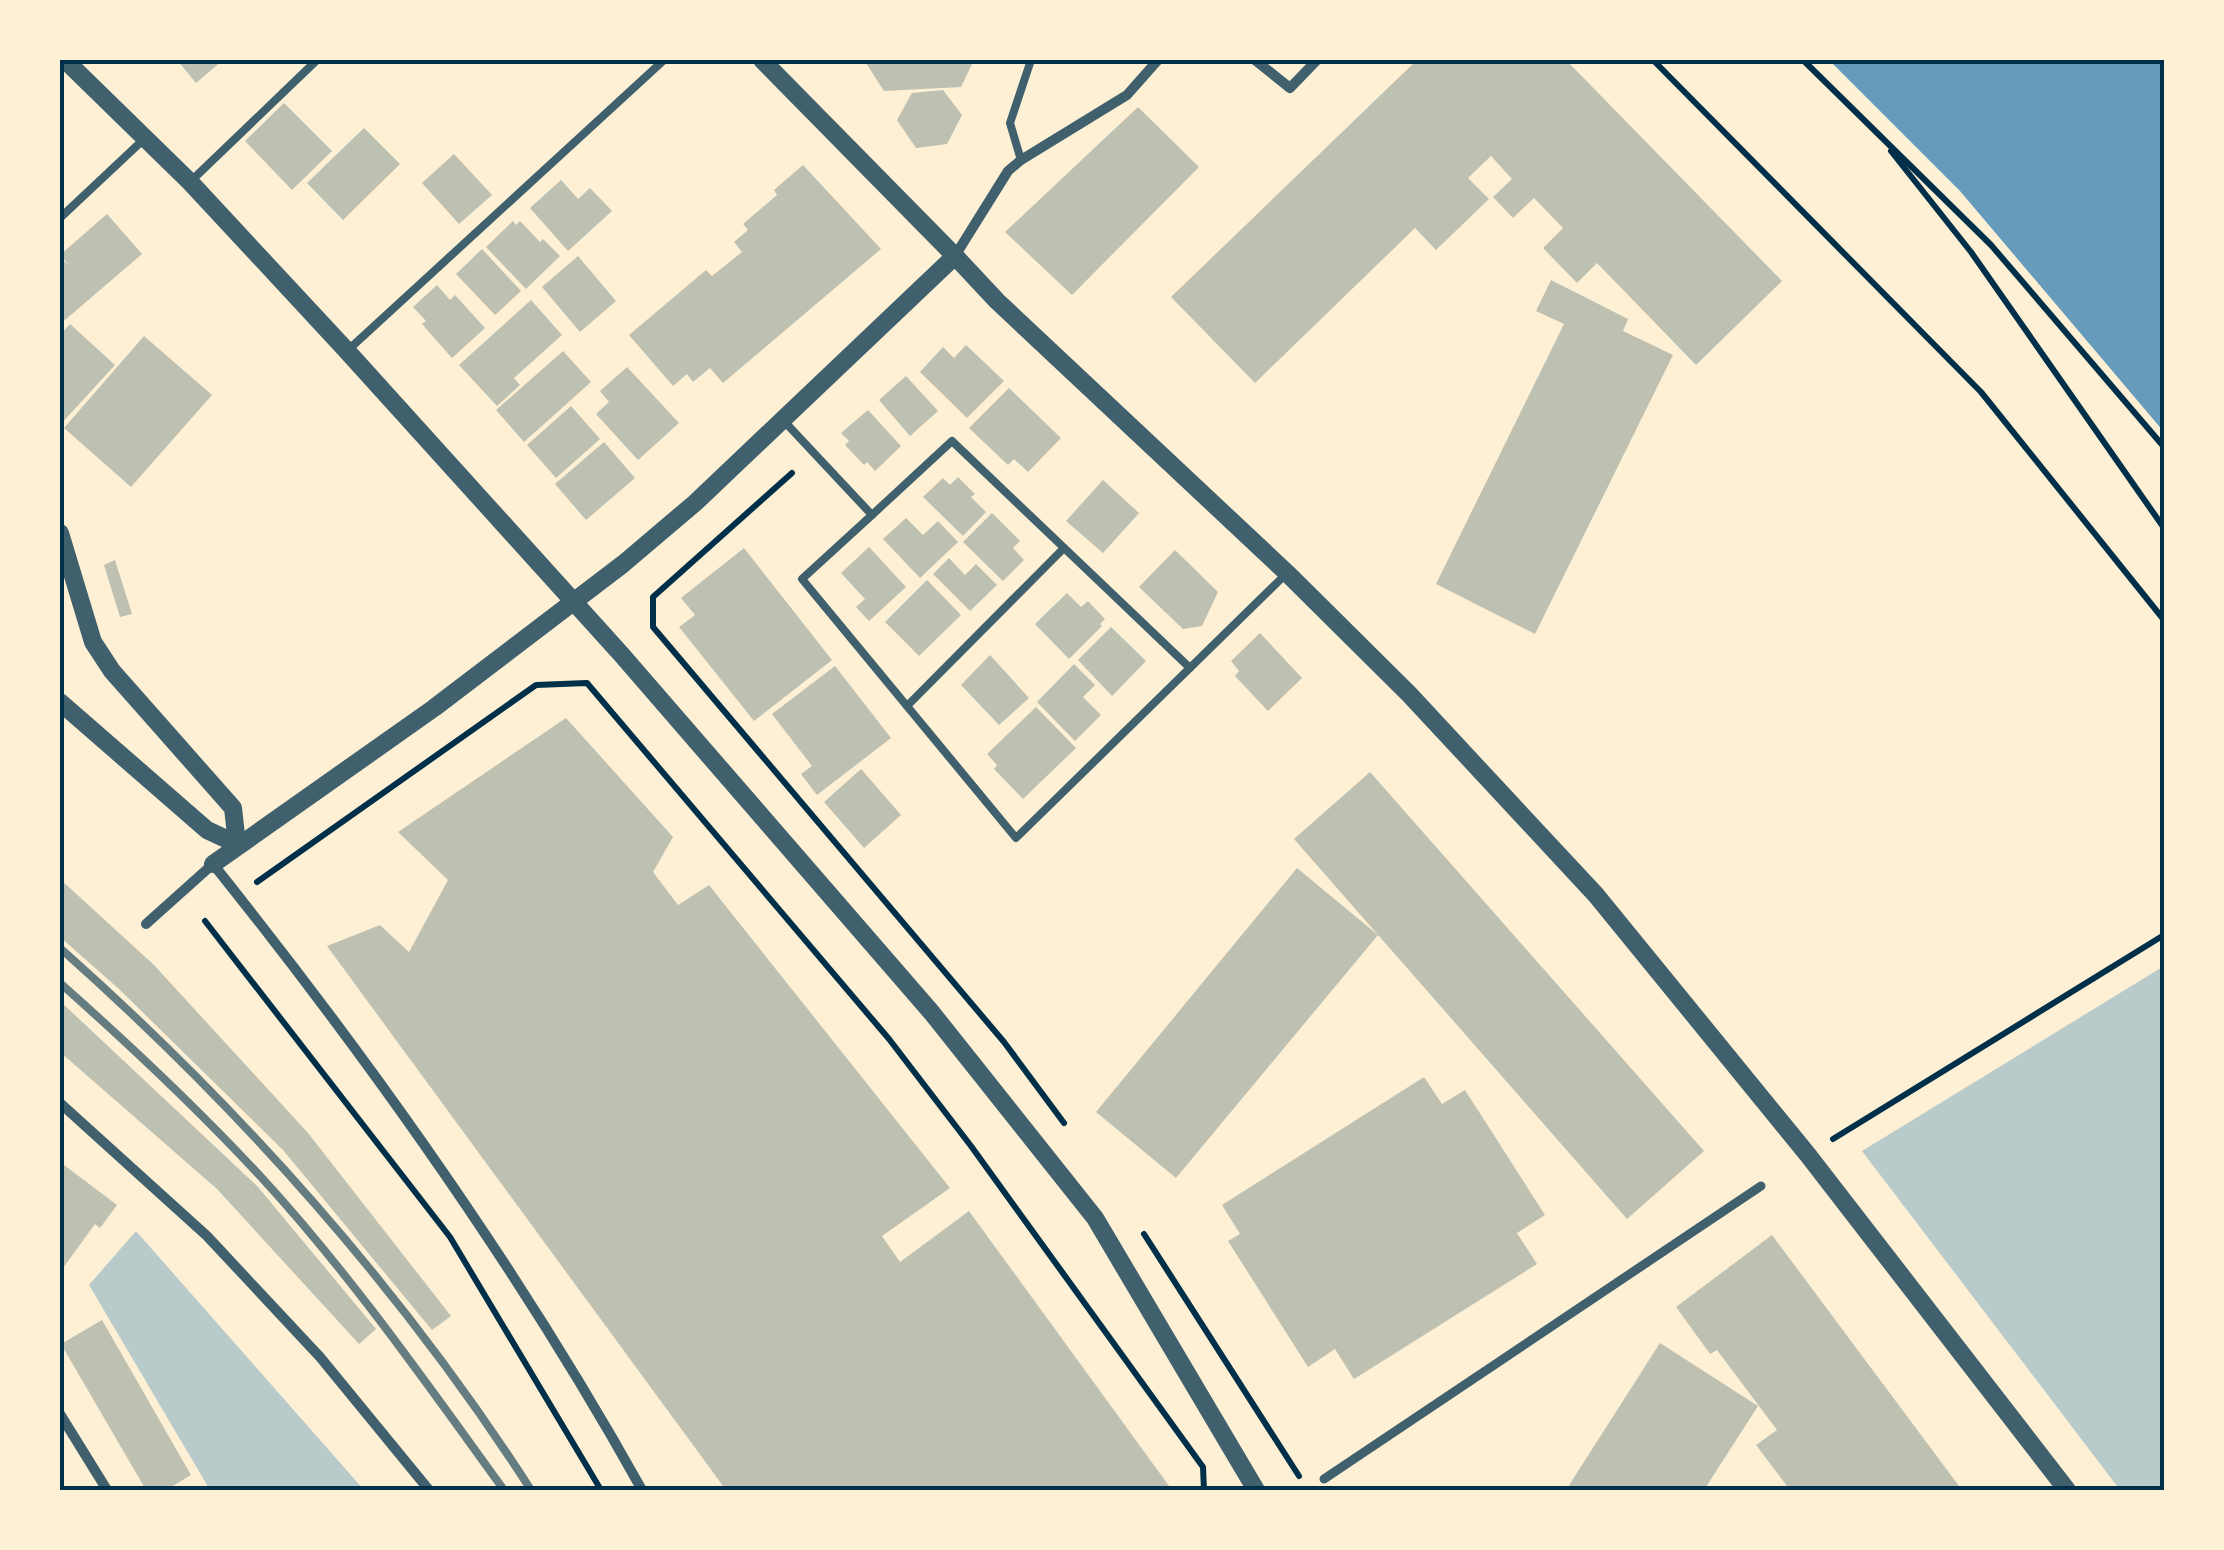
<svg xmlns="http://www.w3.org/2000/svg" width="2224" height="1550" font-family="'PT Sans Narrow',sans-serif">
  <rect width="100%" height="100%" fill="#fdf0d5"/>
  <!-- green -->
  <g fill="#b9caca">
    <path d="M2164 966V1490H2120L1862 1151Z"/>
    <path d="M136 1231 364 1490H210L89 1285Z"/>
  </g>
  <!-- water -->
  <path fill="#669bbc" d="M1829 60H2164V432L1960 191Z"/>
  <!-- building -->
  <g fill="#bec0b2">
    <path d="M177 60H223L196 83Z"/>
    <path d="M864 60H974L961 87 884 91Z"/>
    <path d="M1417 60H1566L1782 281 1696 365 1597 263 1577 283 1543 248 1563 228 1534 198 1513 218 1493 197 1512 179 1491 156 1468 178 1489 199 1436 250 1415 228 1255 383 1171 297Z"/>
    <path d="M943 90 962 115 947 144 916 148 897 120 912 93Z"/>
    <path d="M284 103 332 151 292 190 245 141Z"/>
    <path d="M1138 107 1199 167 1072 295 1005 232Z"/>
    <path d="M364 128 400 164 343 220 307 183Z"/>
    <path d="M454 154 492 195 459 224 422 183Z"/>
    <path d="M803 165 881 249 723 383 710 368 693 382 687 374 673 386 629 335 706 270 712 276 742 252 734 242 748 230 743 224 777 195 774 190Z"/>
    <path d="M561 180 578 199 590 188 612 211 568 251 530 208Z"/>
    <path d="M107 214 142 254 65 320 60 314V258L69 265 60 255Z"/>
    <path d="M513 221 516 225 520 221 540 242 543 239 560 256 526 289 486 247Z"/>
    <path d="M482 249 521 291 495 315 456 274Z"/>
    <path d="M578 256 616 301 580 332 542 287Z"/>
    <path d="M1551 280 1628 319 1623 331 1673 355 1535 634 1436 584 1564 324 1536 311Z"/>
    <path d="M437 285 450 300 455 295 485 328 452 358 422 324 426 321 413 307Z"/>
    <path d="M531 300 562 335 514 378 520 385 497 406 459 365Z"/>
    <path d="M70 324 115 365 60 425V335Z"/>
    <path d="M144 336 212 395 131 487 64 428Z"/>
    <path d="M966 345 1004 381 967 418 920 372 943 347 954 358Z"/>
    <path d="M563 351 591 382 524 442 496 410Z"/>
    <path d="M627 367 679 423 638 460 596 414 609 402 600 391Z"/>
    <path d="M906 376 938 411 910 436 879 400Z"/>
    <path d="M1009 388 1061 438 1028 472 1014 459 1008 465 969 428Z"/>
    <path d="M571 406 600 439 556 478 527 445Z"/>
    <path d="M868 410 901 446 875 471 867 462 864 465 845 445 849 441 841 433Z"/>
    <path d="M604 442 635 478 586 520 555 484Z"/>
    <path d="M958 477 975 494 971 497 986 512 963 536 923 497 943 478 950 485Z"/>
    <path d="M1103 480 1139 513 1103 553 1066 521Z"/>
    <path d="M992 513 1020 541 1013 548 1024 560 1003 581 963 542Z"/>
    <path d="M906 518 923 535 938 521 958 542 920 578 883 539Z"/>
    <path d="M869 547 906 587 869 621 856 607 865 599 841 573Z"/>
    <path d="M744 548 832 660 754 721 679 627 695 615 681 598Z"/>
    <path d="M1175 550 1218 592 1202 626 1183 629 1139 587Z"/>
    <path d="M949 558 965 575 976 564 997 585 970 611 933 574Z"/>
    <path d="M115 560 132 614 120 617 104 565Z"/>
    <path d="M927 580 961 615 919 656 885 622Z"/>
    <path d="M1067 593 1081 607 1088 601 1105 619 1100 624 1102 626 1069 659 1035 624Z"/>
    <path d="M1111 627 1146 661 1112 696 1078 660Z"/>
    <path d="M1260 633 1302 678 1268 711 1235 676 1239 671 1231 661Z"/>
    <path d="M990 655 1029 698 999 725 961 685Z"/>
    <path d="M1074 664 1095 685 1083 697 1101 715 1075 741 1037 702Z"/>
    <path d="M835 666 891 738 817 795 801 774 812 766 772 714Z"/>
    <path d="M1036 707 1076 748 1023 799 994 769 997 765 987 754Z"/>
    <path d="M566 718 673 837 653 872 678 905 709 885 950 1188 882 1236 900 1262 969 1211 1172 1490H726L327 946 380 925 409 952 448 880 398 832Z"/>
    <path d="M861 769 901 815 864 848 824 802Z"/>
    <path d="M1370 772 1704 1151 1627 1219 1294 839Z"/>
    <path d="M1297 868 1378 935 1176 1178 1096 1112Z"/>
    <path d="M60 879 154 965 308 1133 451 1316 432 1330 283 1150 119 989 60 937Z"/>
    <path d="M60 1001 258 1187 376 1329 359 1344 217 1189 60 1052Z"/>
    <path d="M1424 1077 1442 1104 1465 1090 1545 1215 1517 1233 1537 1264 1354 1379 1335 1349 1308 1367 1228 1241 1240 1234 1222 1205Z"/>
    <path d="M60 1162 117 1205 100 1228 95 1224 63 1268 60 1266Z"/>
    <path d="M1772 1235 1962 1490H1790L1756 1445 1777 1430 1717 1350 1710 1354 1676 1307Z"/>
    <path d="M102 1320 191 1475 166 1490H146L61 1344Z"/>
    <path d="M1660 1343 1758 1406 1704 1490H1566Z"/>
  </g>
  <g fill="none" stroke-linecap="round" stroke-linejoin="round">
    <!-- path -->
    <g stroke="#003049" stroke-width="6">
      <path d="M1653 60 1981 392 2164 620"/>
      <path d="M1803 60 1991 245 2164 447"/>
      <path d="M1891 151 1971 252 2164 528"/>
      <path d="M792 473 653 597V627L1004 1042 1064 1123"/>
      <path d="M257 882 536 685 587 683 889 1039 971 1146 1203 1467 1204 1490"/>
      <path d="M205 921 450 1237 601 1490"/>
      <path d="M1833 1139 2164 935"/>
      <path d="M1144 1234 1299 1476"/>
    </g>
    <!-- service -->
    <g stroke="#3f606c" stroke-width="8">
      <path d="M1021 160 1010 123 1031 60"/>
      <path d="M190 182 317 60"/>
      <path d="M60 218 143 140"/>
      <path d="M347 351 664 60"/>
      <path d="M783 420 872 515 802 579 1016 838 1287 573"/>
      <path d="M872 515 952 441 1190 668"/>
      <path d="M907 706 1064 548"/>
    </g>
    <!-- pedestrian -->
    <path stroke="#3f606c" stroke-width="9" d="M1324 1479 1761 1186"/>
    <!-- minor -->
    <g stroke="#3f606c" stroke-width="10">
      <path d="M1255 60 1290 88 1317 60"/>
      <path d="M955 256 1008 171 1021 160 1127 95 1158 60"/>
      <path d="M146 924 213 864C370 1060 520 1271 642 1490"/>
      <path d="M60 1103 207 1236 320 1357 429 1490"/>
      <path d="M60 1414 107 1490"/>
    </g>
    <!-- tertiary -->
    <g stroke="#3f606c" stroke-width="18">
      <path d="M65 60 190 182 347 351 621 654 932 1013 1095 1218 1256 1490"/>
      <path d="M955 256 997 301 1287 573 1409 694 1596 895 1808 1155 2067 1490"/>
      <path d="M60 533 93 642 112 671 233 808 237 844"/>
      <path d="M60 702 207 830 237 844"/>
      <path d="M213 864 434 708 623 564 695 503 955 256 762 60"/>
    </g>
    <!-- rail -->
    <g stroke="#657d81" stroke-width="8">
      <path d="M60 948C239 1107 401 1288 531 1490"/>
      <path d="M60 983C130 1045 198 1109 262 1178 351 1275 427 1384 504 1490"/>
    </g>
  </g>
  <!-- border -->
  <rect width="2224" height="1550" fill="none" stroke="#fdf0d5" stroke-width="125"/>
  <rect x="62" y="62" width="2100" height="1426" fill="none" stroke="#003049" stroke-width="4"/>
</svg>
